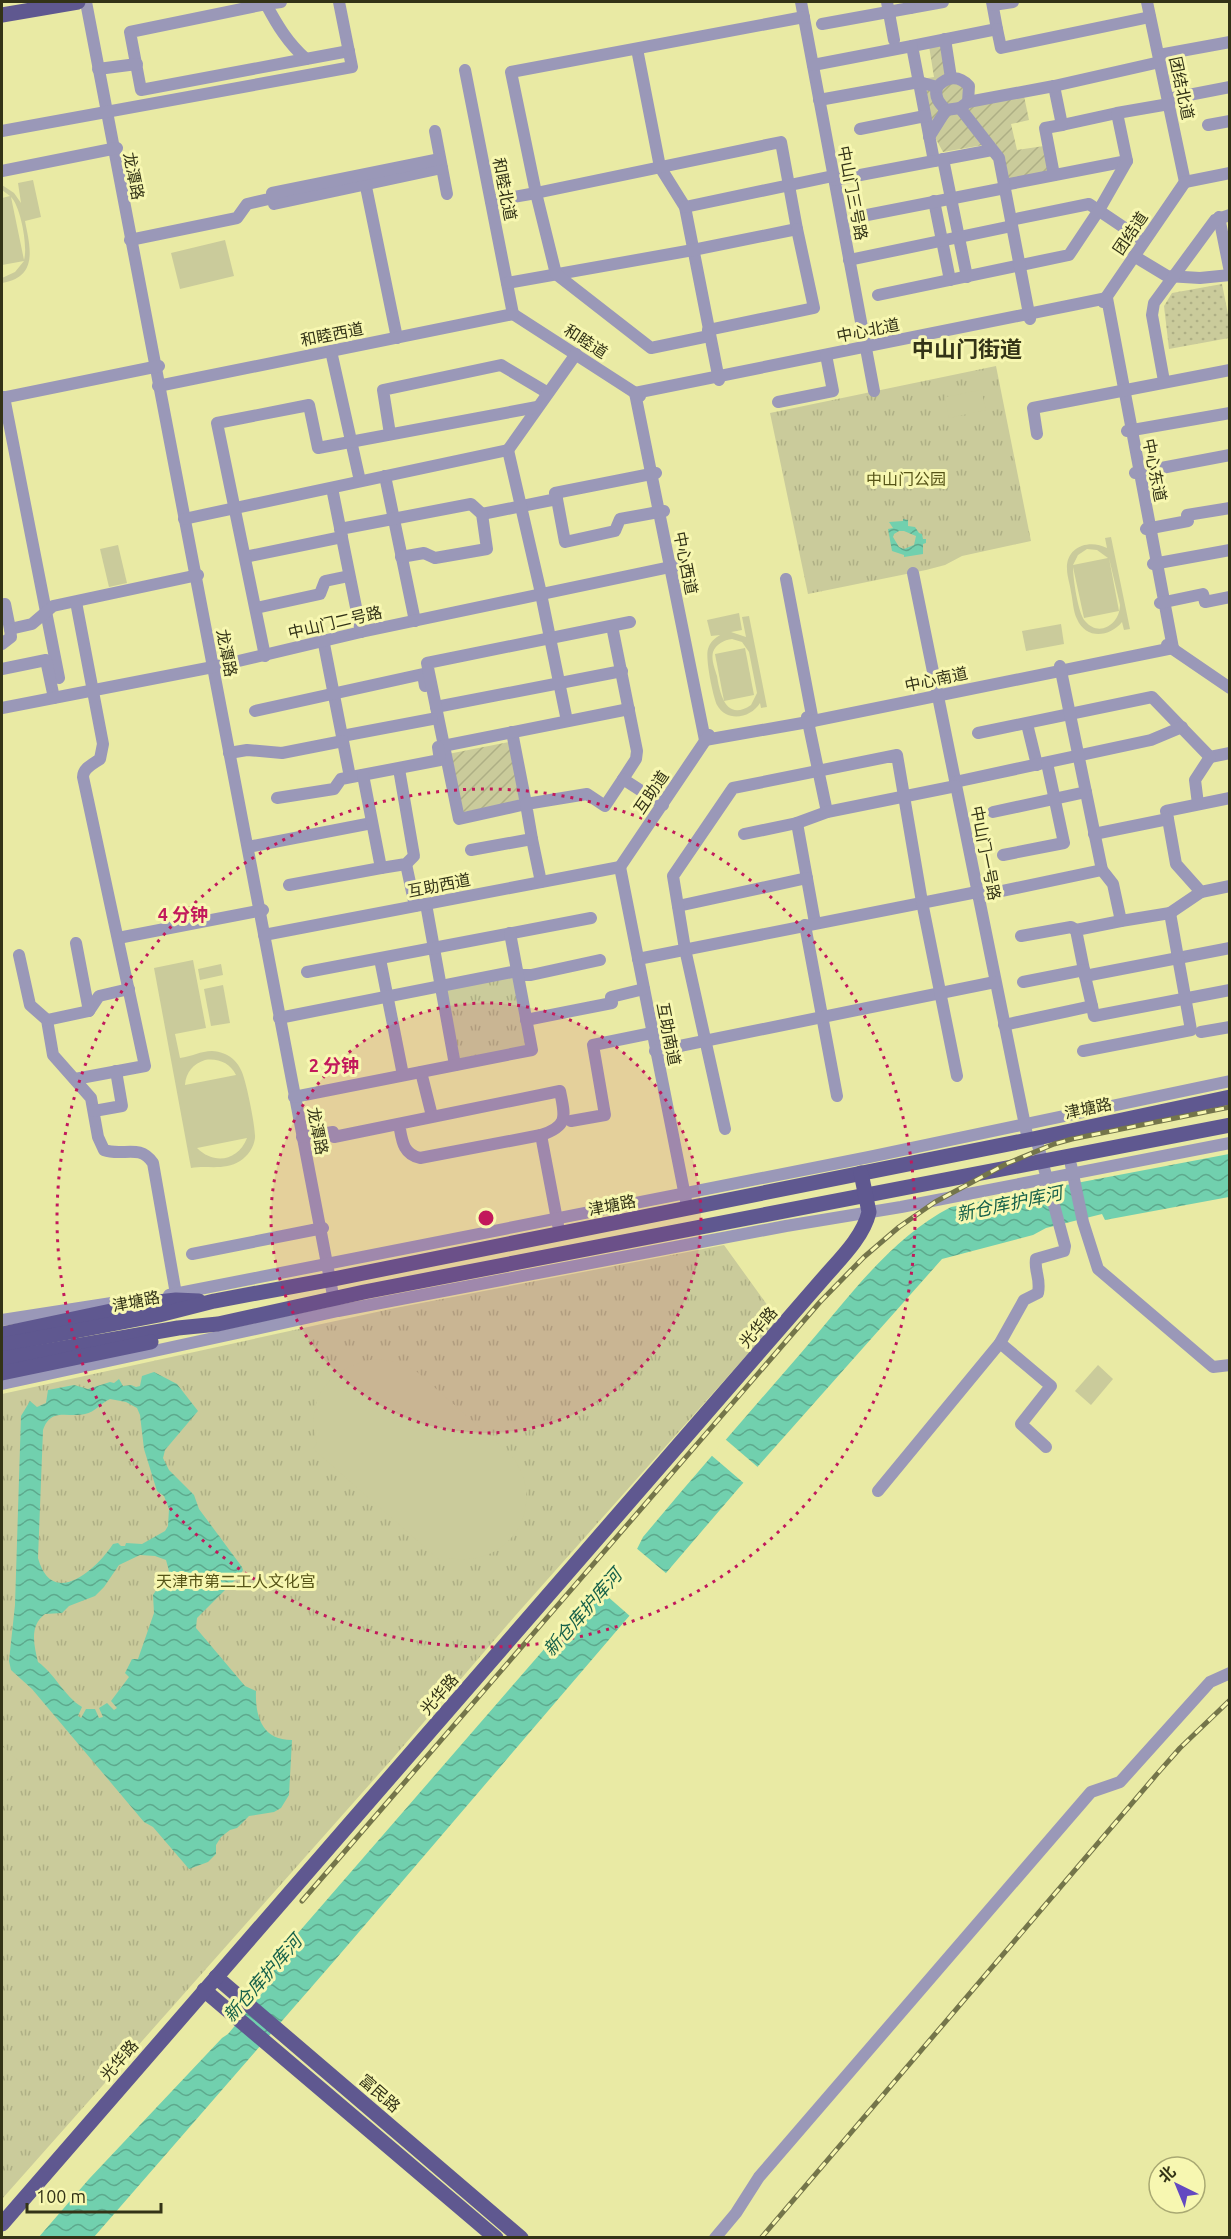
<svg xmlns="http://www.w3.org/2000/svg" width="1231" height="2239" font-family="Ubuntu,'Noto Sans SC',sans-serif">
  <defs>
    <pattern id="grass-dots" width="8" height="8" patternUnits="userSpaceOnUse" patternTransform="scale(1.5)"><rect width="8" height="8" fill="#cacb9b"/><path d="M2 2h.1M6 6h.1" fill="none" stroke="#aeaf85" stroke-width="1.8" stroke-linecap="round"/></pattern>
    <pattern id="park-tufts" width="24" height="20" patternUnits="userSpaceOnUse" patternTransform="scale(1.5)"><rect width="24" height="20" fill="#cacb9b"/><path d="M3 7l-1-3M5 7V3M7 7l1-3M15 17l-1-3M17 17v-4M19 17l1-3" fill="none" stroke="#aeaf85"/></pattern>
    <pattern id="garden-furrows" width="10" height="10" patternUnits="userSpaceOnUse" patternTransform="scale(1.5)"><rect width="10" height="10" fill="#cacb9b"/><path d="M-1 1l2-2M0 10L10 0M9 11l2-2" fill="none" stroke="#aeaf85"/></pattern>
    <pattern id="water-waves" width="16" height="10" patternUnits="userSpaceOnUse" patternTransform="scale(1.5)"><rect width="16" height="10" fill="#71d0ae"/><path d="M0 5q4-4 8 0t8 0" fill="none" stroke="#5da98d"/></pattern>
  </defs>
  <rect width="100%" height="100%" fill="#e9eaa4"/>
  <!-- grass -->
  <path fill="url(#grass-dots)" d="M1222 284 1229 319V338L1169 349 1164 306 1172 293Z"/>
  <!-- park -->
  <g fill="url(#park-tufts)">
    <path d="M996 366 1031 541 962 556 945 565 926 570 808 594 770 413Z"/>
    <path d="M513 974 527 1046 459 1059 445 988Z"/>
    <path d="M724 1245 778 1320 515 1616 393 1758 2 2199V1394L395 1308Z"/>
  </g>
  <!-- garden -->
  <g fill="url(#garden-furrows)">
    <path d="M943 43 948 75 974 96H1024L1029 120 1011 124 1017 150 1044 146 1049 171 1008 180 1005 158 995 143 943 152 931 130 922 79 934 77 929 46Z"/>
    <path d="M509 742 520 802 459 813 448 754Z"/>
  </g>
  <!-- pitch -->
  <g fill="#cacb9b" fill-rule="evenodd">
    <path d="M33 180 41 217 25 221C30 247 39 277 2 283V278L15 272 24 261 2 265V198L10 196 2 190V185L14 193 21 203 18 183ZM11 197C21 207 28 247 24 260Z"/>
    <path d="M225 240 234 276 180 289 171 253Z"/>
    <path d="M981 390 986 410 949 418 945 397Z"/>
    <path d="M1111 537 1130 629 1124 630 1122 622C1110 637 1086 640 1077 619 1073 611 1073 601 1071 592 1070 584 1067 576 1067 569 1066 546 1090 539 1107 548L1105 538ZM1087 549 1097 550 1108 558 1073 565 1078 555ZM1109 558 1120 605C1120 624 1099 638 1085 621 1078 613 1073 578 1073 567L1084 618 1119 611Z"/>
    <path d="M118 545 127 583 109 587 100 549Z"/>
    <path d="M739 613 742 630 731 632 746 637 742 617 749 616 767 707 761 708 760 703C751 718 727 723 717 705 713 696 705 658 708 649 710 642 715 638 720 635L711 636 707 620ZM732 639 742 642 749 652 757 693 751 705C726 722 720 694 717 676 715 669 711 660 713 652 716 644 724 640 732 639Z"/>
    <path d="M1061 624 1064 644 1026 651 1022 631Z"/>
    <path d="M745 648 754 695 724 701 715 654Z"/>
    <path d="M193 960 206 1028 175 1034 180 1058C196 1056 208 1046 225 1054 232 1057 238 1063 241 1070 246 1079 256 1129 255 1138 254 1147 248 1156 240 1161 225 1171 207 1165 191 1168L154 968ZM205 1060C218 1058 230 1063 236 1075L185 1085C186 1072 193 1064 205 1060ZM247 1138C238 1161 214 1165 197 1148Z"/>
    <path d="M221 964 223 975 200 980 198 969Z"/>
    <path d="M223 985 230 1023 211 1026 204 989Z"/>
    <path d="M377 1359 398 1362 416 1371 512 1456C549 1506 510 1569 448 1558L443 1563 313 1449 317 1443C303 1399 333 1364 377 1359Z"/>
    <path d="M1098 1365 1113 1379 1091 1405 1075 1391Z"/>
    <path d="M2 1746 21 1763 5 1782 2 1779Z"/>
  </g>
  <!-- water -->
  <g fill="url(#water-waves)" fill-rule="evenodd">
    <path d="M903 519 908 520V526L915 527 919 533 922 534 923 539H926V543L923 544V554L904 557V555L892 551 888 529 893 528 889 522 903 521ZM899 531H904L916 536 914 545 904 549 899 547 893 537 894 534Z"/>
    <path d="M1229 1154V1197L1105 1220 1102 1214 1046 1228 1033 1235 942 1259 737 1490 335 1960 94 2237 38 2238 89 2179 222 2038 228 2034 268 1986 272 1963 592 1594 602 1591 637 1549 643 1537C695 1475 748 1414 801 1353 846 1301 889 1239 951 1207Z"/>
    <path d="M154 1372 177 1384 198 1411 165 1450 163 1458 169 1470 194 1495 199 1509 242 1567 243 1570 240 1575 197 1618 196 1628 245 1686 256 1691C255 1716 262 1740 292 1740L289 1795 281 1808 274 1812 249 1816 237 1828 230 1830 221 1837 216 1845V1854L208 1862 189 1869 153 1827 144 1822 32 1689 11 1670 9 1661 15 1605 21 1416 30 1401 37 1407 46 1403 48 1390 74 1385 88 1389 110 1382 114 1383 119 1379 123 1386 131 1385 136 1387 140 1386 142 1376ZM110 1399 126 1402 137 1408 140 1415 144 1449 157 1491 164 1496 169 1509 168 1526 165 1531 142 1544 126 1543 125 1546H121L118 1543 113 1544C96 1570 52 1609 38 1558L43 1430C51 1407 68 1418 85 1414 95 1412 101 1403 110 1399ZM140 1555 155 1556 166 1560 169 1571 153 1595 154 1613 138 1659H132L125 1673 129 1677 111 1701 117 1708 114 1710 107 1703 99 1708 103 1717 99 1718 95 1709H86L81 1718 78 1716 82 1707C64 1696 55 1674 38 1662 34 1645 29 1626 45 1614L62 1613 69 1606 95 1596 104 1587 119 1565Z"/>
  </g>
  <!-- pier -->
  <g fill="#e9eaa4">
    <path d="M725 1439 760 1469 746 1485 711 1455Z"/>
    <path d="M635 1547 667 1574 631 1617 599 1589Z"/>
  </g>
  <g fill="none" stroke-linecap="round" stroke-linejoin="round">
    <!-- minor -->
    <g stroke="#9a98b8" stroke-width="12">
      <path d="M86 2 336 1311"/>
      <path d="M265 2 266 4C277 25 288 43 306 59L141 90 130 32 266 4 281 2"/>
      <path d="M801 2 874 391"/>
      <path d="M887 2 894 40"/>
      <path d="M992 2 997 29 912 46 934 161 992 150"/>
      <path d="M1147 2 1185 182"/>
      <path d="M909 3 910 8 943 2"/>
      <path d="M993 5 1013 2"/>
      <path d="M822 24 910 8"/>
      <path d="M997 29 1001 48 1150 17"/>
      <path d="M945 39 951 78"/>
      <path d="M637 49 660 167 685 207 719 380"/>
      <path d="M1159 55 1230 42"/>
      <path d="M306 59 349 51"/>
      <path d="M813 65 912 46"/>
      <path d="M98 69 137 64"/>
      <path d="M465 70 513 314"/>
      <path d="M1054 86 1062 125 1117 113"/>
      <path d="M937 87C934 97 939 103 946 110L960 108"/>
      <path d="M1168 99 1230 87"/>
      <path d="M819 100 919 82 937 87C947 76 959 75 969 86L968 102"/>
      <path d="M1208 125 1230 121"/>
      <path d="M860 129 925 116"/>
      <path d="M2 131 352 67 339 2"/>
      <path d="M435 131 447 194"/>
      <path d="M929 137 946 110"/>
      <path d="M943 159 967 277"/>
      <path d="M2 171 117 148"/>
      <path d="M1054 175 1045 128 1062 125"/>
      <path d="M364 177 397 338"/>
      <path d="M834 180 934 161"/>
      <path d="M1185 182 1230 173"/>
      <path d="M1004 185 1127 161"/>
      <path d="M273 198 274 204 442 168"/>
      <path d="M491 201 536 193 781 142 797 229 693 250 507 283"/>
      <path d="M934 201 950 280"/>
      <path d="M685 207 833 176"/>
      <path d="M862 216 1005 188"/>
      <path d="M1219 217 1230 272"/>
      <path d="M1011 220 1089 204 1144 241"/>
      <path d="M130 240 237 218 247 204 273 198 272 193 440 159"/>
      <path d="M1134 256 1167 276 1200 278 1230 275"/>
      <path d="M849 260 1012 226"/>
      <path d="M878 295 1069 255 1099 210 1127 161 1117 113 1169 104"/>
      <path d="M1107 298 1173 648"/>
      <path d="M1103 302 1185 182"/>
      <path d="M513 314 640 396"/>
      <path d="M1030 319 999 158 960 108 968 102 1054 86 1160 62"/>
      <path d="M708 330 814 308 797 229"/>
      <path d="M709 336 651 348 556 274 536 193 511 72 804 17"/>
      <path d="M331 351 360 481"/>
      <path d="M1164 381 1152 315 1154 303 1215 220 1230 215"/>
      <path d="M158 386 513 314"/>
      <path d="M635 393 1107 298"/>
      <path d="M635 393 705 740"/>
      <path d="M4 397 59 678"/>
      <path d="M2 398 159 366"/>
      <path d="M778 402 833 391 826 355"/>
      <path d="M1127 431 1230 413"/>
      <path d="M390 434 383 390 501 365 548 393"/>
      <path d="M1037 434 1033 408 1230 370"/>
      <path d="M508 450 576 354"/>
      <path d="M1135 473 1230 455"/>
      <path d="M385 476 415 621"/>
      <path d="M332 488 361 632"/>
      <path d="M557 499 565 542 615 531 620 519 664 511"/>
      <path d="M482 514 557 499 555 493 656 473"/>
      <path d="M184 519 508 450 540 589 567 721"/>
      <path d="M340 529 471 504 482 514 487 549 435 558 424 553 401 557"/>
      <path d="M1146 529 1188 521 1187 515 1230 508"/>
      <path d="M245 557 342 537"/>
      <path d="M1153 564 1230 550"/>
      <path d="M913 573 1028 1140"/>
      <path d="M786 579 813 721"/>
      <path d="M1160 603 1203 594 1205 602 1230 597"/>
      <path d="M5 604 10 629 32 624 53 606 198 575"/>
      <path d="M256 608 320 594 325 581 349 576"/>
      <path d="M612 626 637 751 636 759 623 779"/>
      <path d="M323 639 350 777"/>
      <path d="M2 644 11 637 10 629"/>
      <path d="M1167 645 1230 688"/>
      <path d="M265 656 217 423 309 405 318 448 537 407"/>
      <path d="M2 669 46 660 54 698"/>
      <path d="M436 707 622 671"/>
      <path d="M2 708 213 667 361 632 675 566"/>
      <path d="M255 711 423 674 425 686"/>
      <path d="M807 717 827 812"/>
      <path d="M1027 724 1037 765"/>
      <path d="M512 732 526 804 459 819 427 663 630 622"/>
      <path d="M978 733 1152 697 1210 757 1230 753"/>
      <path d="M342 736 432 719"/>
      <path d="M705 740 808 722 1173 648"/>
      <path d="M443 746 629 709"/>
      <path d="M229 753 247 750 282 753 343 741"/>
      <path d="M955 782 1151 740 1182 727"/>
      <path d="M277 798 334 789 341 779 440 760 438 747"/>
      <path d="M1198 804 1195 780 1210 757"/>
      <path d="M993 812 1086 792"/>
      <path d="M1168 819 1166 811 1230 798"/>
      <path d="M797 823 815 923"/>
      <path d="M744 834 797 823 827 812 956 786"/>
      <path d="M1094 834 1168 819 1176 864 1201 892 1230 886"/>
      <path d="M532 839 541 882"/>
      <path d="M248 847 372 823"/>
      <path d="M471 850 532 839 526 804 587 794 605 806 623 779 663 805"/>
      <path d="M1003 855 1064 843 1047 763"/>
      <path d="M406 864 415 906"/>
      <path d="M620 867 686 1201"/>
      <path d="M620 867 709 735"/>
      <path d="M381 868 406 864 414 856 399 769"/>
      <path d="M289 885 381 868 363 775"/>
      <path d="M978 896 1102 870 1060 666"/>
      <path d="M426 904 455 1065"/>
      <path d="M678 906 807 878"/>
      <path d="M1170 913 1201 892"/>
      <path d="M805 925 837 1096"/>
      <path d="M264 935 620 867"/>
      <path d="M1021 936 1071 927 1076 930"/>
      <path d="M118 938 263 910"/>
      <path d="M19 955 30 1005 47 1020 53 1055 91 1098 98 1137 104 1150C123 1157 139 1143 153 1163L176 1294V1300L173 1299"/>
      <path d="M380 959 403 1075"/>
      <path d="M638 959 977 892"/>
      <path d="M1084 970 1076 930 1121 921"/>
      <path d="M307 972 591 918"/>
      <path d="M518 975H531L600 960"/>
      <path d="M1085 976 1092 1006"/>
      <path d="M1023 982 1084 970 1085 976 1230 948"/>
      <path d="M89 1011 99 996 129 989"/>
      <path d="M279 1018 517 971"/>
      <path d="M47 1020 89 1011 76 943"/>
      <path d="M526 1020 612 1003 611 997 644 989"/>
      <path d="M1004 1025 1092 1006 1094 1016 1230 990"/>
      <path d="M1201 1032 1230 1027"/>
      <path d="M655 1051 995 982"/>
      <path d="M1083 1051 1191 1030 1170 913 1121 921 1113 884 1102 870"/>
      <path d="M421 1072 432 1116"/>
      <path d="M75 1079 145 1066 83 777C83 768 93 764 100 759L103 744 76 602"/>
      <path d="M294 1097 532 1050 510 933"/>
      <path d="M94 1111 122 1106 116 1071"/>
      <path d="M571 1121 605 1115 593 1045 652 1033"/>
      <path d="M725 1129 685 949 673 876 733 788 897 755 922 902 957 1076"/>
      <path d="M541 1135 558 1225"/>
      <path d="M302 1137 333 1132 334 1137 560 1091C565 1116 569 1126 541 1135L420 1158C402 1154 402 1139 399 1124"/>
      <path d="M1071 1165 1083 1222 1098 1269 1213 1367 1230 1365"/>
      <path d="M192 1254 323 1228"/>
      <path d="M169 1295 869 1157 1230 1081"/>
      <path d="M2 1320 131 1300"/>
      <path d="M1000 1343 1051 1386 1021 1424 1046 1447"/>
      <path d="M2 1384 338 1311 786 1226 901 1207 1230 1143"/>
      <path d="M878 1491 1000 1343 1024 1300 1038 1293C1041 1278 1034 1271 1036 1259L1064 1251 1065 1246 1036 1138"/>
      <path d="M715 2238 736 2213 759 2177 1091 1792 1120 1782 1210 1682 1230 1673"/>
    </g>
    <!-- major -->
    <g stroke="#5f5890" stroke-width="15">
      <path d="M2 15 78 2"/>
      <path d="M2 1334 149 1303 176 1300 199 1301"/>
      <path d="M2 1345 159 1315 214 1301 333 1279 1028 1140 1230 1097"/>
      <path d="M2 1359 178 1328 218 1324 364 1292 1230 1125"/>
      <path d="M2 1373 151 1342"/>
      <path d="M216 1977 521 2238"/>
      <path d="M204 1990 496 2238"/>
      <path d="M2 2224 821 1281C838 1261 863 1238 869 1212L861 1173"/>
    </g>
    <!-- rail casing -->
    <g stroke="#74754a" stroke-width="5">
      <g id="rail">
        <path d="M302 1901 820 1302 864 1257 899 1227 935 1202 1006 1164 1054 1144 1072 1139 1230 1107"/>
        <path d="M761 2238 1157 1774 1180 1748 1230 1700"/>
      </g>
    </g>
    <!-- rail -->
    <use href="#rail" stroke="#f7f7b1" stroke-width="3" stroke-dasharray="9" stroke-linecap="butt"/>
  </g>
  <!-- distance rings -->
  <circle cx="486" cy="1218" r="215" fill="#c2185b" fill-opacity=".12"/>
  <g fill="none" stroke="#c2185b" stroke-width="3" stroke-dasharray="3 6">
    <circle cx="486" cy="1218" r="215"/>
    <circle cx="486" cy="1218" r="429"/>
  </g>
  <g text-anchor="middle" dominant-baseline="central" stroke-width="6" stroke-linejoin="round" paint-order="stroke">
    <!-- street labels -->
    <g font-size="16" fill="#333317" stroke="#f7f7b1">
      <text transform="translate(1182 88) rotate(78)">团结北道</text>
      <text transform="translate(134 176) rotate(79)">龙潭路</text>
      <text transform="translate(505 189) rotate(79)">和睦北道</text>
      <text transform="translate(853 193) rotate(79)">中山门三号路</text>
      <text transform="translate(1130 233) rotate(-56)">团结道</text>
      <text transform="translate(868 330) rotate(-11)">中心北道</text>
      <text transform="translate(332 334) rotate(-11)">和睦西道</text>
      <text transform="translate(586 341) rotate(33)">和睦道</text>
      <text transform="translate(1155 470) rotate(79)">中心东道</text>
      <text transform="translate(686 563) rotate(79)">中心西道</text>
      <text transform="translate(335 622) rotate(-13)">中山门二号路</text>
      <text transform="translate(227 653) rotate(79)">龙潭路</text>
      <text transform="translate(936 679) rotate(-12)">中心南道</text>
      <text transform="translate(651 792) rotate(-56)">互助道</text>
      <text transform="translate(986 853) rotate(79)">中山门一号路</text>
      <text transform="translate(439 885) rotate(-11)">互助西道</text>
      <text transform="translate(669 1034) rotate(79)">互助南道</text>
      <text transform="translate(1088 1108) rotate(-12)">津塘路</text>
      <text transform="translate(318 1131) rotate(79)">龙潭路</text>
      <text transform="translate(612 1205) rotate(-11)">津塘路</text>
      <text transform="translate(136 1301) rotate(-11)">津塘路</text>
      <text transform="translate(758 1327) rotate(-49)">光华路</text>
      <text transform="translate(439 1694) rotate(-49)">光华路</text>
      <text transform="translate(119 2060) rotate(-49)">光华路</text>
      <text transform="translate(380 2093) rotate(41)">富民路</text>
    </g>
    <!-- park labels -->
    <g font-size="16" fill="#565417" stroke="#f7f7b1">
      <text x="906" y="479">中山门公园</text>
      <text x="236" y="1581">天津市第二工人文化宫</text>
    </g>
    <!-- water labels -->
    <g font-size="18" font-style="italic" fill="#16614a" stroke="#f7f7b1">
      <text transform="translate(1009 1203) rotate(-12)">新仓库护库河</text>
      <text transform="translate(582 1612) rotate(-49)">新仓库护库河</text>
      <text transform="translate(262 1978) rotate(-49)">新仓库护库河</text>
    </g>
    <!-- district labels -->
    <g font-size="22" font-weight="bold" fill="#333317" stroke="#f7f7b1">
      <text x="967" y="348">中山门街道</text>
    </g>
  </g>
  <circle cx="486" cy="1218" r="9" fill="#c2185b" stroke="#f7f7b1" stroke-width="3"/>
  <g font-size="18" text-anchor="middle" font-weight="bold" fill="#c2185b" stroke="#f7f7b1" stroke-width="6" stroke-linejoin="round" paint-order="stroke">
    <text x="183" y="921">4 分钟</text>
    <text x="334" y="1072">2 分钟</text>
  </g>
  <!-- border -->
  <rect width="1231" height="2239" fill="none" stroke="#333317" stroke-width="6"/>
  <!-- north arrow -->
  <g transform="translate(1177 2185) rotate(317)"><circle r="28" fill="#f7f7b1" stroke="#a9a973" stroke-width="1.5"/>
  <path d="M0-4.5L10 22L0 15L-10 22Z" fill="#6349c1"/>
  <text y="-9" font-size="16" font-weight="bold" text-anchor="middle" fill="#333317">北</text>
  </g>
  <!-- scale -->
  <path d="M27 2203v9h134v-9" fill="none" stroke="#333317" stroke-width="3"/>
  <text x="36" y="2203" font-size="18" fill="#333317" stroke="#f7f7b1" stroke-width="4.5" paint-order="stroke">100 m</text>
</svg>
